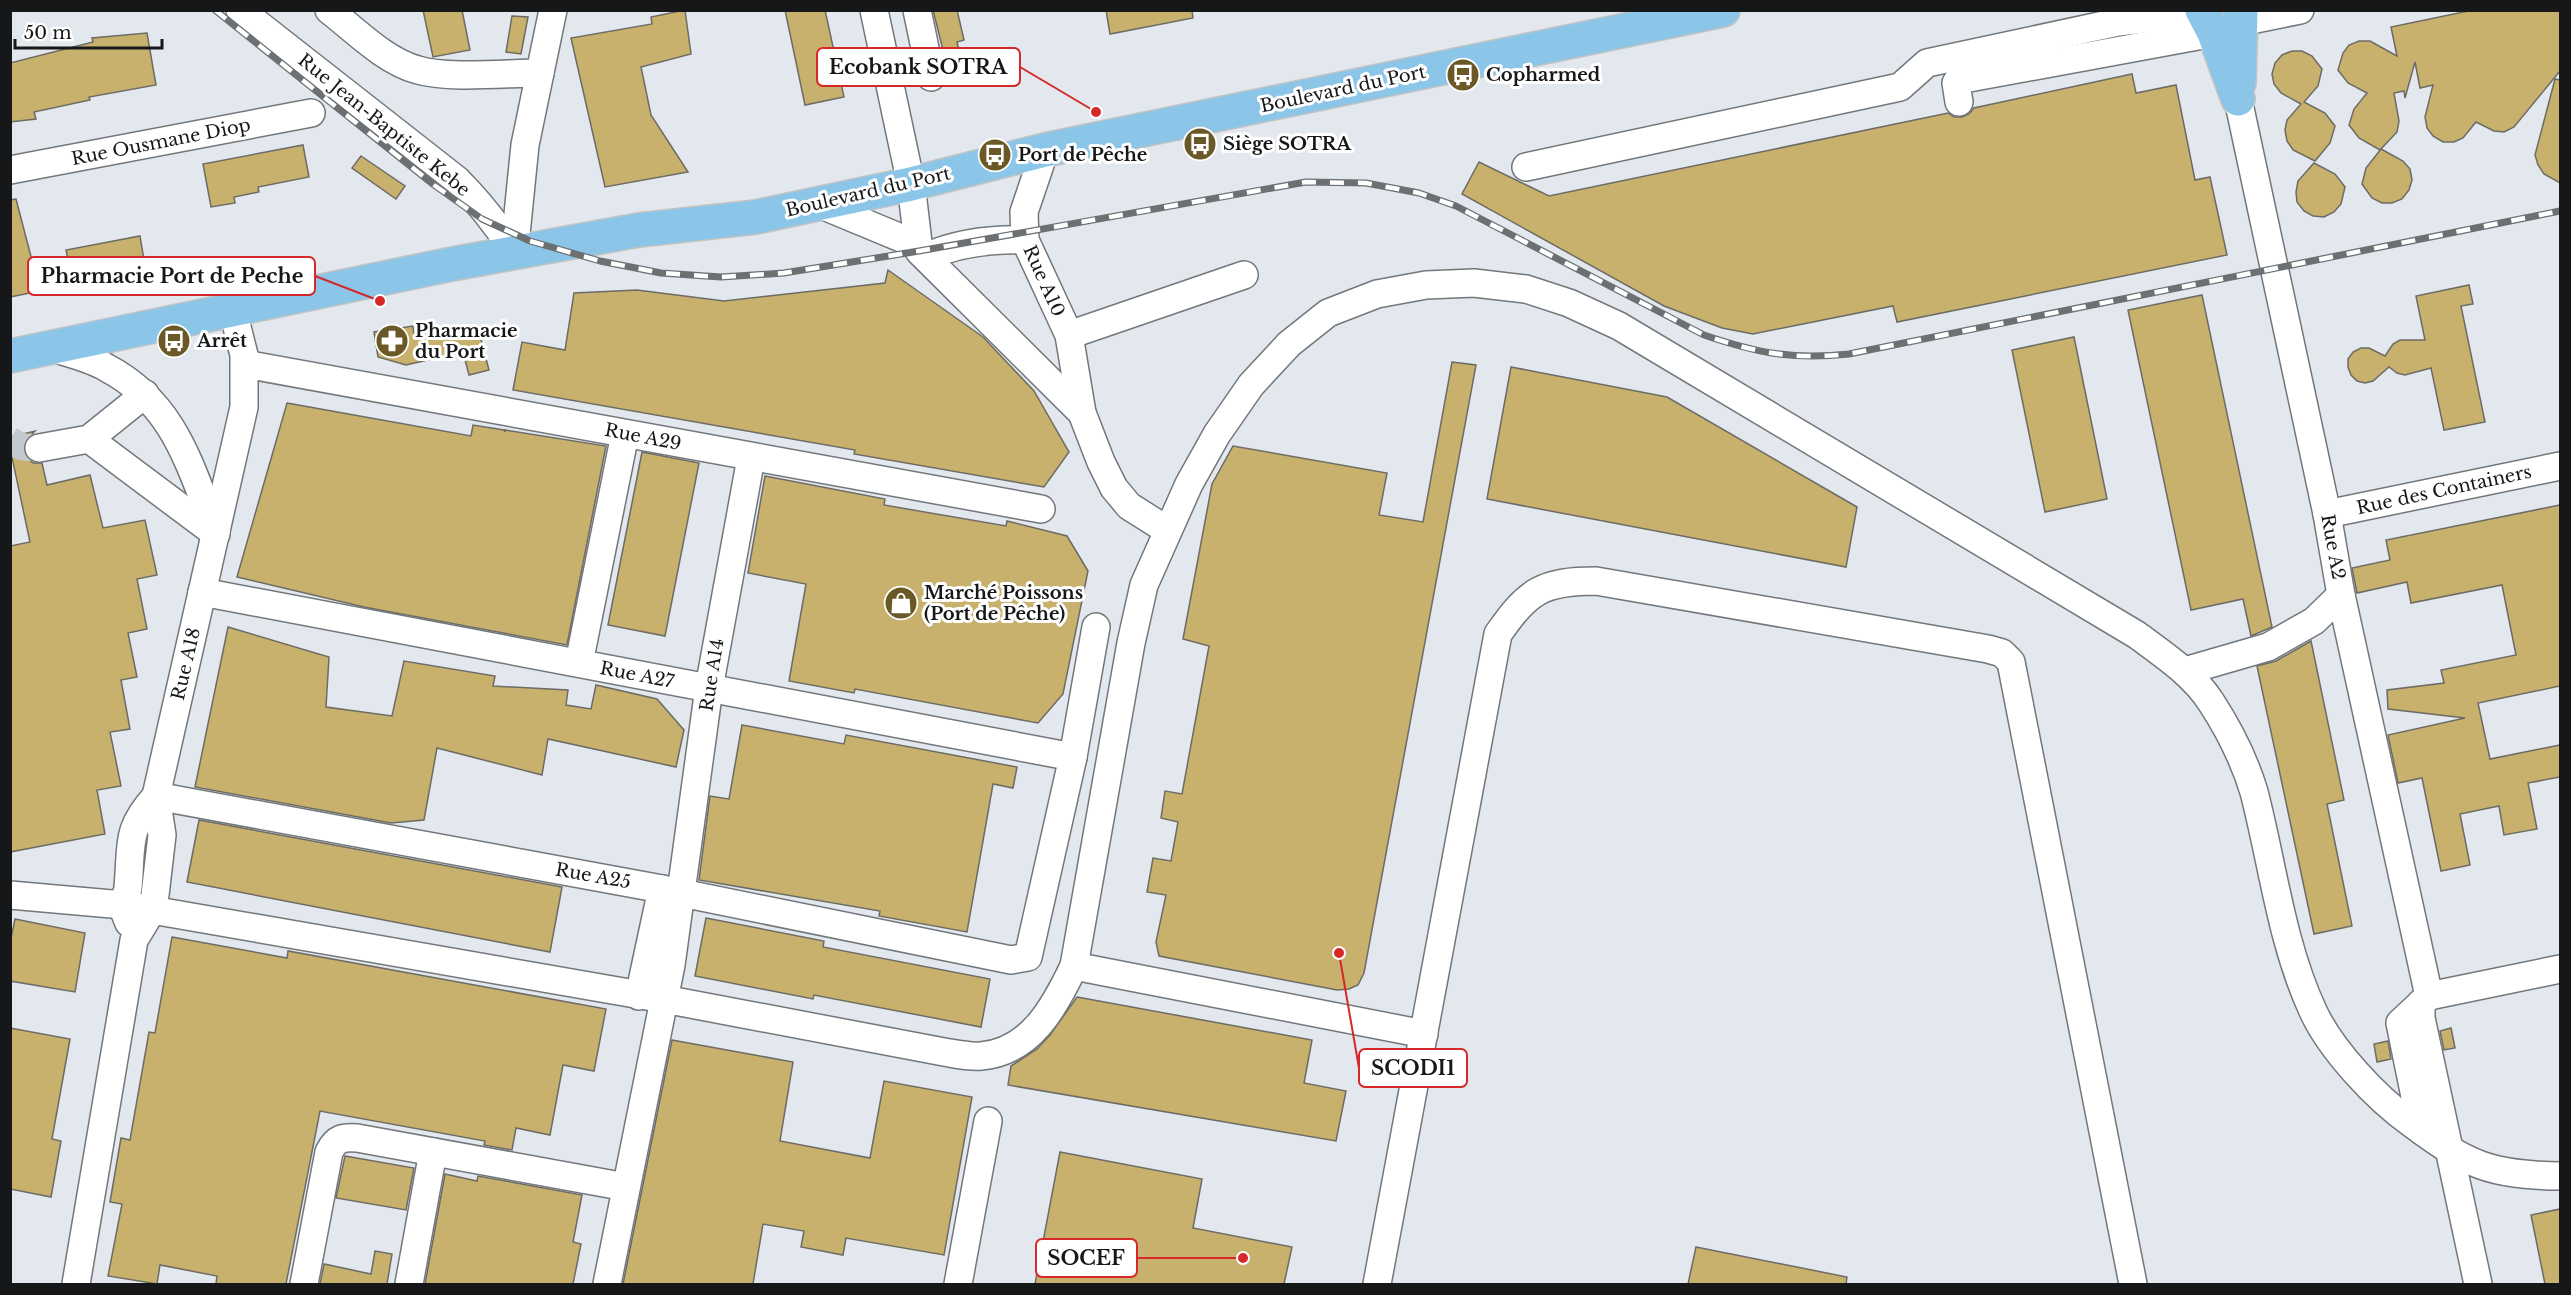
<svg xmlns="http://www.w3.org/2000/svg" width="2571" height="1295" font-family="'Libre Baskerville',serif">
  <rect width="100%" height="100%" fill="#e2e8ed"/>
  <!-- building -->
  <g fill="#c8b06d" stroke="#6d6b65" stroke-width="1.5">
    <path d="M423 10H462L470 50 433 57Z"/>
    <path d="M685 10 691 54 641 67 651 115 688 172 605 187 571 38 652 24 651 17Z"/>
    <path d="M785 10H825L844 97 805 105Z"/>
    <path d="M933 10H957L964 40 957 42 960 55 945 58Z"/>
    <path d="M1106 10H1192L1193 18 1110 34Z"/>
    <path d="M2473 10H2560V71L2514 127 2504 132 2494 131 2476 122 2463 138 2454 142H2443L2433 136 2427 128 2425 117 2433 85 2420 88 2415 62 2405 98 2404 91 2394 93 2399 121 2397 132 2380 150 2359 138 2349 125 2354 109 2367 93 2348 83 2338 70 2343 53 2349 45 2359 41H2370L2397 56 2391 27Z"/>
    <path d="M512 16 528 17 521 54 506 52Z"/>
    <path d="M147 33 156 85 89 97 90 100 34 112 36 119 10 122V63L93 42 92 38Z"/>
    <path d="M2292 51H2302L2312 56 2322 69 2318 86 2304 102 2325 113 2335 126 2330 143 2315 161 2293 150 2287 141 2285 130 2287 120 2301 104 2281 93 2274 84 2272 74 2275 63 2282 55Z"/>
    <path d="M2132 74 2136 93 2176 85 2195 180 2210 177 2227 255 1897 322 1893 306 1753 334 1722 328 1664 306 1462 194 1479 162 1549 196 1948 113 1954 117H1962L1969 114 1974 108Z"/>
    <path d="M2555 79 2560 80V183L2544 174 2538 165 2535 155Z"/>
    <path d="M303 145 309 177 258 187 259 192 234 197 235 203 211 207 203 164Z"/>
    <path d="M2381 149 2403 161 2410 169 2412 180 2409 190 2402 199 2392 203H2382L2372 198 2362 184 2366 168Z"/>
    <path d="M361 156 405 186 396 199 352 168Z"/>
    <path d="M2314 163 2335 174 2345 187 2341 204 2334 212 2324 217 2313 216 2304 211 2297 202 2296 192 2298 181Z"/>
    <path d="M16 199 40 291 10 297V200Z"/>
    <path d="M140 236 144 260 91 270 94 286 74 290 66 250Z"/>
    <path d="M888 270 983 337 1034 391 1069 452 1044 487 854 454 855 450 513 390 522 342 565 350 574 293 637 290 724 301 885 283Z"/>
    <path d="M2469 285 2473 304 2461 306 2485 422 2444 430 2431 368 2405 375 2397 373 2389 367 2373 381 2365 383 2357 381 2351 375 2348 367V359L2353 352 2361 348H2369L2385 356 2393 344 2400 340H2425L2416 296Z"/>
    <path d="M2202 295 2272 627 2251 636 2243 599 2191 610 2128 310Z"/>
    <path d="M413 326 414 336 457 330V334L478 328 489 370 469 375 463 352 406 365 378 357 374 332Z"/>
    <path d="M2074 337 2107 499 2045 512 2012 350Z"/>
    <path d="M1452 362 1476 365 1364 973 1358 985 1349 989 1337 990 1159 956 1156 942 1166 895 1147 892 1153 858 1171 861 1178 822 1161 818 1165 791 1182 794 1209 646 1183 639 1212 484 1233 446 1387 473 1379 515 1423 522Z"/>
    <path d="M1511 367 1667 397 1857 507 1846 567 1487 499Z"/>
    <path d="M287 403 471 436 473 425 504 430 505 432V430L606 446 567 645 364 607 237 577Z"/>
    <path d="M35 431 24 442V451L27 458 33 463H42L47 485 90 475 103 528 145 520 157 575 137 579 147 629 128 633 137 677 121 680 130 729 110 732 121 786 97 790 105 834 10 852V546L30 542 10 448V437Z"/>
    <path d="M642 452 699 463 665 636 608 625Z"/>
    <path d="M765 476 885 499 884 505 1006 526 1007 521 1067 536 1088 571 1063 694 1038 723 855 689 854 693 789 681 806 584 748 573Z"/>
    <path d="M2560 505V686L2478 703 2490 759 2560 745V777L2528 783 2537 829 2504 835 2499 806 2460 814 2470 865 2441 871 2422 778 2398 783 2388 735 2465 718 2388 709 2387 690 2444 683 2441 670 2516 655 2502 585 2411 603 2407 582 2357 593 2352 568 2390 560 2386 540Z"/>
    <path d="M228 627 329 657 326 707 392 716 404 661 495 676 493 686 568 690 566 705 591 709 596 685 657 699 684 730 676 767 548 739 542 775 437 748 424 820 391 823 195 787Z"/>
    <path d="M2311 641 2344 800 2327 804 2352 926 2314 934 2257 666 2276 661Z"/>
    <path d="M742 725 844 744 846 735 1017 767 1013 788 993 784 967 932 879 916 880 911 699 880 710 796 729 799Z"/>
    <path d="M199 820 562 887 550 952 187 882Z"/>
    <path d="M706 918 824 941 823 947 990 979 981 1027 814 995 813 999 695 976Z"/>
    <path d="M15 919 85 933 75 992 10 981V943Z"/>
    <path d="M172 937 287 958 288 951 606 1009 594 1071 563 1065 550 1135 516 1128 512 1150 484 1145 485 1141 320 1111 286 1284H216L217 1276 160 1265 157 1284 108 1276 122 1204 110 1202 121 1138 130 1140 149 1032 155 1033Z"/>
    <path d="M1077 997 1312 1040 1304 1083 1346 1091 1336 1141 1008 1085 1011 1066 1037 1049 1050 1035Z"/>
    <path d="M10 1028 70 1039 52 1139 61 1141 51 1197 10 1189Z"/>
    <path d="M2451 1028 2455 1048 2444 1050 2440 1031Z"/>
    <path d="M672 1040 793 1062 780 1141 870 1158 884 1081 972 1097 944 1255 846 1238 843 1255 801 1247 804 1231 763 1224 753 1284H623Z"/>
    <path d="M2388 1041 2391 1059 2377 1062 2374 1044Z"/>
    <path d="M1060 1152 1202 1179 1193 1228 1292 1247 1284 1284H1035Z"/>
    <path d="M345 1156 414 1168 406 1210 336 1198Z"/>
    <path d="M445 1174 477 1181 478 1176 582 1195 573 1242 581 1244 573 1284H425Z"/>
    <path d="M2560 1209V1284H2545L2531 1215Z"/>
    <path d="M1696 1247 1847 1277 1846 1284H1688Z"/>
    <path d="M375 1251 392 1254 387 1284H320L324 1264 371 1274Z"/>
  </g>
  <g fill="none" stroke-linecap="round" stroke-linejoin="round">
    <!-- minor-tunnel -->
    <path stroke="#c3c9cd" stroke-width="27" stroke-dasharray="27 14" stroke-linecap="butt" d="M10 440 22 447 39 448"/>
    <!-- minor casing -->
    <g stroke="#72777b" stroke-width="30">
      <g id="minor">
        <path d="M240 10 457 180C480 203 498 226 515 253"/>
        <path d="M329 10C356 31 385 61 418 70 448 79 507 73 540 73"/>
        <path d="M874 10 911 184 919 251 1082 413"/>
        <path d="M917 10 931 77"/>
        <path d="M2241 22 2300 10"/>
        <path d="M2238 99 2327 514 2341 595 2429 996 2400 1023 2422 1131"/>
        <path d="M1959 102 1956 83 1958 80 2214 33"/>
        <path d="M1045 150 1024 212 1025 240 1069 335 1082 413 1101 462 1114 488 1129 506 1167 530"/>
        <path d="M1526 167 1900 87 1927 63 2118 22 2203 12"/>
        <path d="M10 170 311 113"/>
        <path d="M819 204 918 245"/>
        <path d="M512 248 516 234 525 145 553 10"/>
        <path d="M926 257C957 243 991 239 1025 240"/>
        <path d="M1069 335 1244 275"/>
        <path d="M51 347C69 354 91 358 107 368 175 404 189 465 216 531"/>
        <path d="M245 364 1041 509"/>
        <path d="M89 439 216 534"/>
        <path d="M39 448 89 439 145 394"/>
        <path d="M2327 514 2560 466"/>
        <path d="M202 592 1073 757"/>
        <path d="M579 663 625 434"/>
        <path d="M2185 671 2268 647 2314 621 2341 595"/>
        <path d="M156 796 662 889 1011 960 1028 957 1073 757 1096 627"/>
        <path d="M10 895 123 905 664 999 944 1052C956 1054 969 1057 981 1056 1031 1052 1055 1006 1074 966L1131 643 1144 585 1189 484 1217 434 1251 385 1289 344 1328 313 1377 294 1426 285 1474 283 1526 289 1569 303 1619 326 2137 635C2164 655 2193 674 2211 702 2228 728 2245 762 2254 792 2273 865 2281 942 2313 1011 2331 1050 2376 1098 2411 1123 2467 1165 2490 1175 2560 1176"/>
        <path d="M129 923C127 918 123 910 123 905 123 899 128 893 128 887 132 845 125 830 156 796"/>
        <path d="M1074 966 1424 1034"/>
        <path d="M639 996 662 889"/>
        <path d="M2429 996 2560 969"/>
        <path d="M2421 1003V1018L2478 1284"/>
        <path d="M76 1284 134 940 151 912 155 895 162 835 156 796 244 407V355L233 311"/>
        <path d="M304 1284 329 1152C336 1138 343 1137 357 1138L626 1187"/>
        <path d="M409 1284 433 1152"/>
        <path d="M607 1284 671 965 709 688 751 458"/>
        <path d="M958 1284 988 1121"/>
        <path d="M1377 1284 1498 634C1528 591 1542 581 1596 581L1988 649 2002 653 2011 662 2133 1284"/>
      </g>
    </g>
    <!-- major casing -->
    <g stroke="#c2c3c3" stroke-width="36">
      <g id="major">
        <path d="M2202 10 2214 33 2238 99"/>
        <path d="M2239 83 2241 10"/>
        <path d="M10 356 452 264 639 230 756 217 911 184 1045 150 1723 10"/>
      </g>
    </g>
    <!-- minor -->
    <use href="#minor" stroke="#fff" stroke-width="27"/>
    <!-- major -->
    <use href="#major" stroke="#8bc6e9" stroke-width="33"/>
    <!-- rail casing -->
    <g stroke="#6c7073" stroke-width="7">
      <path id="rail" d="M215 10 434 185 482 219 530 241 600 261 661 273 721 277 784 273 919 251 1306 182 1366 183 1419 193 1456 206 1704 335C1757 353 1793 360 1849 354L2560 211"/>
    </g>
    <!-- rail -->
    <use href="#rail" stroke="#fff" stroke-width="4.5" stroke-dasharray="14" stroke-linecap="butt"/>
  </g>
  <!-- icons -->
  <defs>
    <g id="bus-disc" transform="scale(1.725)"><circle r="9.5" fill="#6a5927" stroke="#fff"/><path d="M-5-6H5V4H4V6H2V4H-2V6H-4V4H-5ZM-3.5-4V0h7V-4ZM-3.5 1.2v1.5H-2V1.2ZM2 1.2v1.5H3.5V1.2Z" fill="#fff"/></g>
    <g id="pharmacy-disc" transform="scale(1.725)"><circle r="9.5" fill="#6a5927" stroke="#fff"/><path d="M-2-6h4v4h4v4h-4v4h-4v-4h-4v-4h4Z" fill="#fff"/></g>
    <g id="shop-disc" transform="scale(1.725)"><circle r="9.5" fill="#6a5927" stroke="#fff"/><path d="M-5-2.5h2.3a2.7 3.5 0 0 1 5.4 0H5L5.5 6h-11ZM-1.5-2.5h3a1.5 2.3 0 0 0-3 0Z" fill="#fff"/></g>
  </defs>
  <g fill-rule="evenodd">
    <use href="#bus-disc" x="1463" y="75"/>
    <use href="#bus-disc" x="1200" y="144"/>
    <use href="#bus-disc" x="995" y="155"/>
    <use href="#bus-disc" x="174" y="341"/>
    <use href="#pharmacy-disc" x="392" y="341"/>
    <use href="#shop-disc" x="901" y="603"/>
  </g>
  <g text-anchor="middle" dominant-baseline="central" stroke-width="6" stroke-linejoin="round" paint-order="stroke">
    <!-- poi labels -->
    <g font-size="18" font-weight="bold" fill="#151719" stroke="#fff" text-anchor="start">
      <text x="1486" y="75">Copharmed</text>
      <text x="1223" y="144">Siège SOTRA</text>
      <text x="1018" y="155">Port de Pêche</text>
      <text x="415" y="331">Pharmacie<tspan x="415" dy="21">du Port</tspan></text>
      <text x="197" y="341">Arrêt</text>
      <text x="924" y="593">Marché Poissons<tspan x="924" dy="21">(Port de Pêche)</tspan></text>
    </g>
    <!-- street labels -->
    <g font-size="18" fill="#151719" stroke="#fff">
      <text transform="translate(1343 89) rotate(-12)">Boulevard du Port</text>
      <text transform="translate(384 125) rotate(39)">Rue Jean-Baptiste Kebe</text>
      <text transform="translate(161 142) rotate(-11)">Rue Ousmane Diop</text>
      <text transform="translate(868 192) rotate(-13)">Boulevard du Port</text>
      <text transform="translate(1044 281) rotate(66)">Rue A10</text>
      <text transform="translate(643 437) rotate(11)">Rue A29</text>
      <text transform="translate(2444 490) rotate(-12)">Rue des Containers</text>
      <text transform="translate(2333 547) rotate(80)">Rue A2</text>
      <text transform="translate(186 664) rotate(-77)">Rue A18</text>
      <text transform="translate(637 675) rotate(11)">Rue A27</text>
      <text transform="translate(712 675) rotate(-81)">Rue A14</text>
      <text transform="translate(593 876) rotate(10)">Rue A25</text>
    </g>
  </g>
  <!-- callouts -->
  <path fill="none" stroke="#d62828" stroke-width="2" d="M1096 112L1020 67M380 301L315 276M1339 953L1359 1068M1243 1258L1137 1258"/>
  <g fill="#d62828" stroke="#fff" stroke-width="2">
    <circle cx="1096" cy="112" r="6"/>
    <circle cx="380" cy="301" r="6"/>
    <circle cx="1339" cy="953" r="6"/>
    <circle cx="1243" cy="1258" r="6"/>
  </g>
  <g fill="#fff" stroke="#d62828" stroke-width="2">
    <rect x="817" y="48" width="203" height="38" rx="6"/>
    <rect x="28" y="257" width="287" height="38" rx="6"/>
    <rect x="1359" y="1049" width="108" height="38" rx="6"/>
    <rect x="1036" y="1239" width="101" height="38" rx="6"/>
  </g>
  <g font-size="20" text-anchor="middle" font-weight="bold" fill="#151719">
    <text x="918" y="74">Ecobank SOTRA</text>
    <text x="172" y="283">Pharmacie Port de Peche</text>
    <text x="1413" y="1075">SCODI1</text>
    <text x="1086" y="1265">SOCEF</text>
  </g>
  <!-- border -->
  <rect width="2571" height="1295" fill="none" stroke="#151719" stroke-width="24"/>
  <!-- scale -->
  <path d="M15 39v9h147v-9" fill="none" stroke="#151719" stroke-width="3"/>
  <text x="24" y="39" font-size="18" fill="#151719" stroke="#ffffff" stroke-width="4.5" paint-order="stroke">50 m</text>
</svg>
